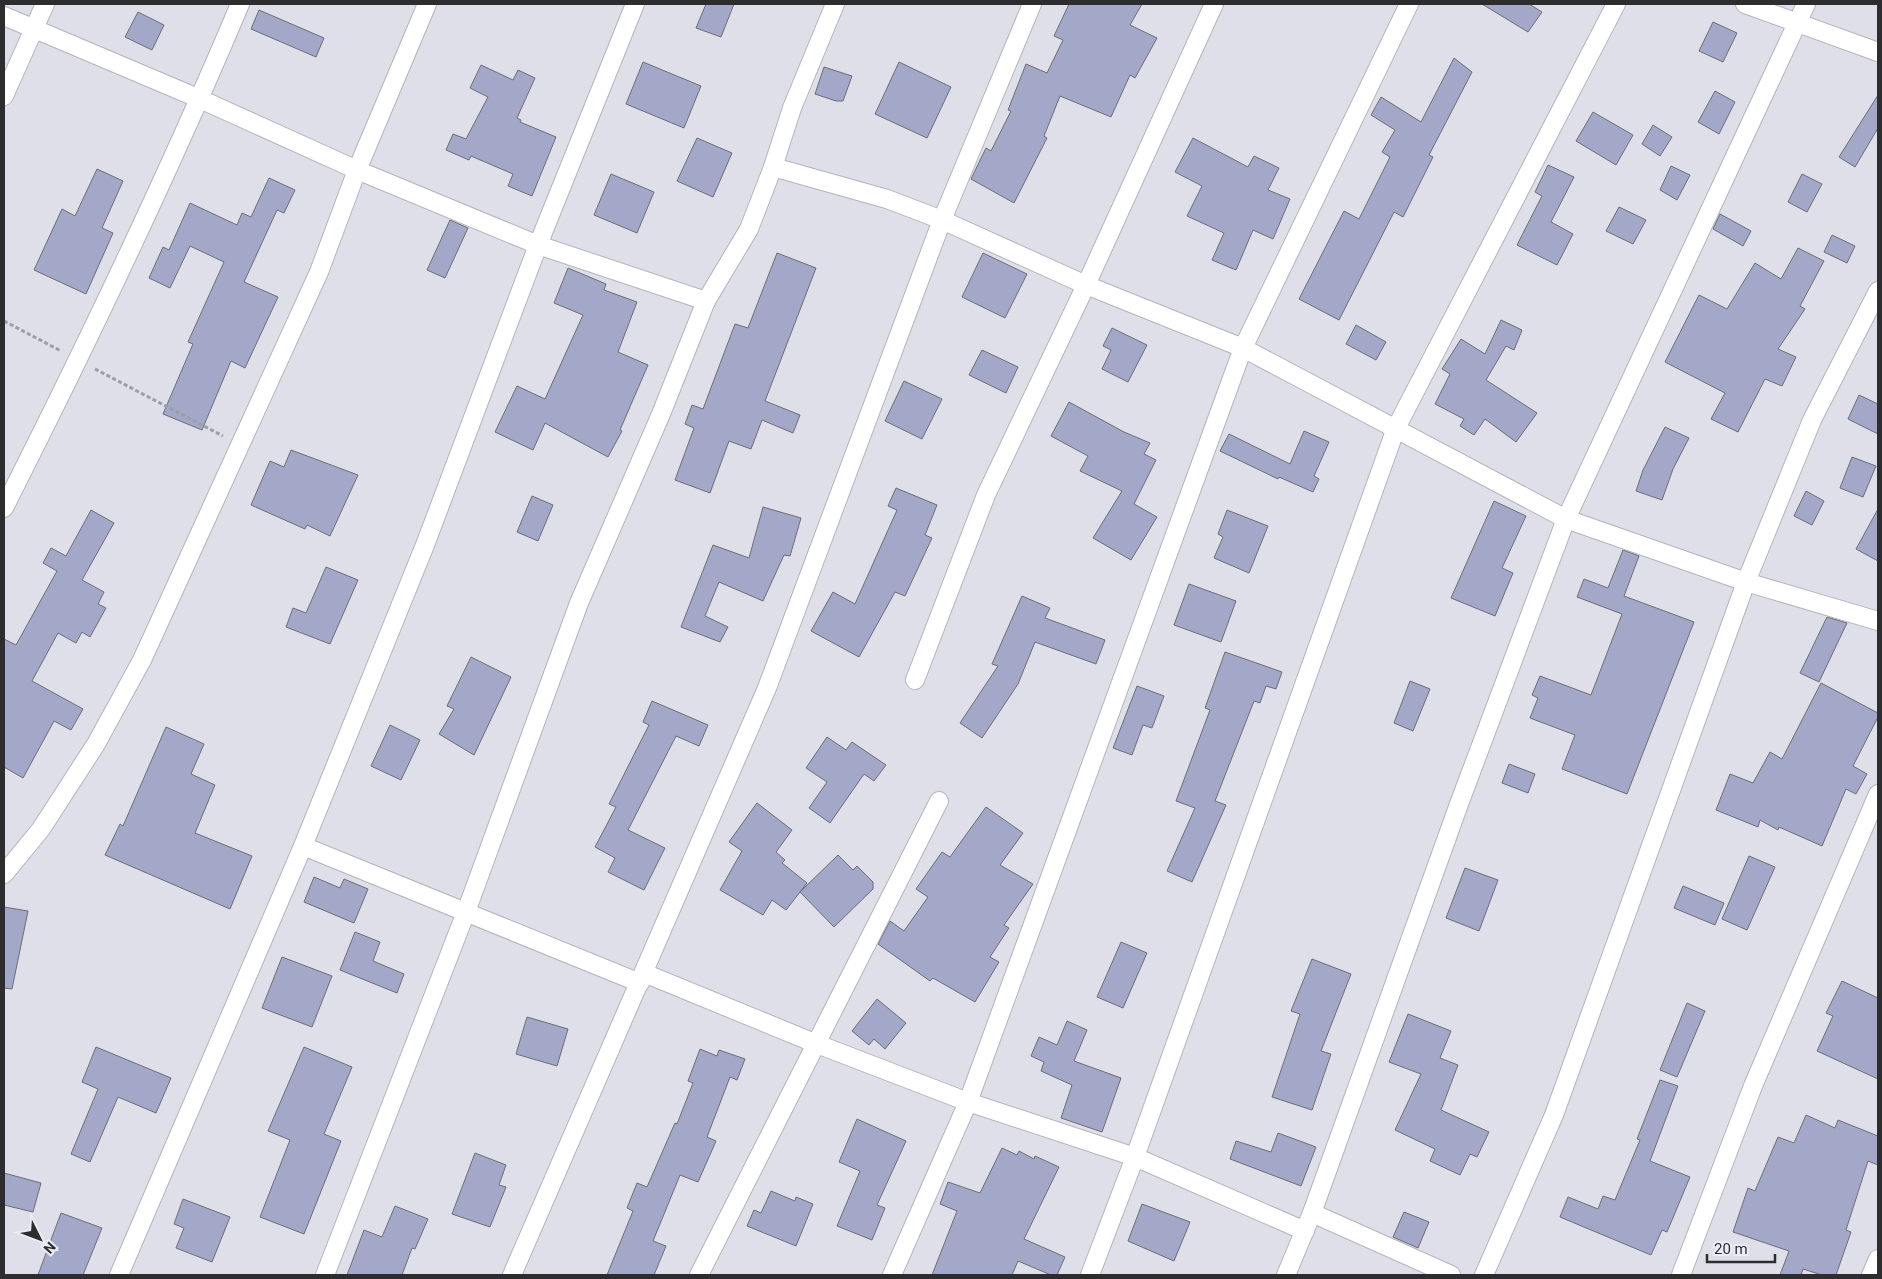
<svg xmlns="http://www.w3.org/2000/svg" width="1882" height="1279" font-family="Roboto,sans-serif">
  <rect width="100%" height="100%" fill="#dedfe8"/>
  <!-- building -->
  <g fill="#a3a8c8" stroke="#6c6d74">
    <path d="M706 4H734L721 37 696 28Z"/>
    <path d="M1069 4H1142L1130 25 1157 38 1135 78 1130 75 1111 117 1060 96 1044 136 1047 138 1014 203 971 179 986 148 991 151 1011 111 1008 110 1026 64 1047 73 1063 40 1054 36Z"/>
    <path d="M1482 4H1529L1542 12 1528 32Z"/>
    <path d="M259 10 324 38 316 57 251 29Z"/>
    <path d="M138 12 164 25 152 50 125 37Z"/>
    <path d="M1713 22 1737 33 1723 62 1699 51Z"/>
    <path d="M1454 58 1472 72 1429 155 1433 157 1403 217 1394 212 1339 320 1299 299 1344 211 1359 219 1390 157 1382 152 1395 130 1371 115 1381 97 1421 122Z"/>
    <path d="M643 62 701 86 684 128 626 104Z"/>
    <path d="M899 62 951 87 927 138 875 114Z"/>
    <path d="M481 65 513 80 518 70 535 78 517 118 521 120 520 122 556 137 532 196 508 186 513 174 471 156 469 160 446 150 453 134 466 139 488 97 470 88Z"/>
    <path d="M824 67 852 76 843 101H836L815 94Z"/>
    <path d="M1715 91 1735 102 1719 134 1698 122Z"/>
    <path d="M1878 95V128L1855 167 1839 157Z"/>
    <path d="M1593 112 1633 135 1616 165 1576 141Z"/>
    <path d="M1653 125 1672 137 1660 156 1642 144Z"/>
    <path d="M697 138 732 153 713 197 677 181Z"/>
    <path d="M1193 138 1248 167 1254 156 1279 168 1268 190 1290 199 1273 239 1253 230 1236 270 1212 260 1224 233 1187 216 1202 186 1175 172Z"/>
    <path d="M1548 165 1574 177 1551 222 1573 234 1557 265 1517 245 1542 196 1535 192Z"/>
    <path d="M1671 166 1690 175 1677 200 1660 190Z"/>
    <path d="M97 169 123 181 102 228 113 233 86 294 34 270 62 209 75 216Z"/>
    <path d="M611 174 654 192 637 233 594 215Z"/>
    <path d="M1802 174 1822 184 1807 212 1788 202Z"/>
    <path d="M269 178 295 190 284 213 277 210 244 282 278 297 245 368 231 361 202 430 163 414 193 344 188 342 224 262 190 246 170 288 149 278 163 247 169 250 190 203 237 225 242 213 251 217Z"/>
    <path d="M1619 207 1646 220 1633 244 1606 231Z"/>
    <path d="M1720 214 1751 231 1743 246 1713 229Z"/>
    <path d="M450 220 468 228 445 278 427 270Z"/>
    <path d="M1832 235 1855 246 1847 263 1824 252Z"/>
    <path d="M1798 248 1824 261 1800 306 1805 309 1778 349 1796 357 1782 386 1765 379 1738 432 1711 419 1725 393 1665 362 1699 295 1727 309 1755 263 1781 279Z"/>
    <path d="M777 253 816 268 765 401 800 415 793 433 762 420 751 449 729 441 710 493 675 480 694 428 685 424 692 405 703 409 735 324 748 328Z"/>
    <path d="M983 253 1027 274 1005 318 962 297Z"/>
    <path d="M568 268 606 284 604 290 637 302 618 352 648 365 620 430 622 431 608 457 545 423 533 450 495 432 517 386 545 399 583 315 554 303Z"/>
    <path d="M1501 320 1522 330 1514 350 1506 346 1486 380 1537 413 1516 442 1485 419 1474 435 1460 426 1464 419 1435 404 1450 374 1442 369 1461 339 1485 354Z"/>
    <path d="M1356 325 1386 342 1376 360 1346 344Z"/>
    <path d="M1112 328 1147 345 1128 382 1102 369 1111 350 1103 346Z"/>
    <path d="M982 350 1018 367 1006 393 969 375Z"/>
    <path d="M904 381 942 399 922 439 885 421Z"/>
    <path d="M1859 395 1878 404V434L1848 419Z"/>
    <path d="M1069 402 1124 432 1150 443 1144 454 1156 460 1134 504 1157 517 1131 560 1093 538 1122 491 1080 471 1088 456 1051 436Z"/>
    <path d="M1665 427 1689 438 1673 469 1662 500 1636 491 1643 470Z"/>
    <path d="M1304 431 1329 442 1314 476 1319 479 1313 492 1279 477 1278 479 1220 451 1229 434 1290 464Z"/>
    <path d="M291 450 358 475 330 536 307 525 305 529 251 505 270 461 284 467Z"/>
    <path d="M1852 457 1876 466 1863 497 1840 488Z"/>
    <path d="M896 488 937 505 925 535 932 538 905 596 895 592 859 657 811 631 833 592 855 604 897 510 888 506Z"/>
    <path d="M1806 491 1824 501 1812 525 1794 516Z"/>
    <path d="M532 496 553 505 538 541 517 532Z"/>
    <path d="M1494 501 1526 516 1502 568 1513 573 1495 616 1451 598Z"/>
    <path d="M763 507 801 518 790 556 784 555 763 601 719 582 705 616 728 627 720 642 681 627 713 545 749 558Z"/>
    <path d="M1878 509V561L1856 549Z"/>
    <path d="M91 510 114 523 82 580 104 592 98 604 106 608 90 637 82 632 76 643 58 633 32 681 83 709 71 730 54 721 23 778 4 767V639L16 645 57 571 43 563 51 548 66 556Z"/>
    <path d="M1227 510 1268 526 1249 573 1214 558 1223 537 1218 534Z"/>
    <path d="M1623 550 1639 556 1624 596 1694 622 1627 794 1562 769 1575 735 1530 718 1538 698 1532 695 1540 676 1591 695 1622 614 1577 597 1584 579 1608 588Z"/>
    <path d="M326 567 358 580 330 644 286 627 293 608 306 613Z"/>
    <path d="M1189 584 1236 601 1221 642 1174 625Z"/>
    <path d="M1022 596 1050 608 1045 618 1105 640 1096 664 1035 642 1018 684 982 738 960 723 998 666 992 664Z"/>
    <path d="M1827 617 1847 623 1819 682 1800 673Z"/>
    <path d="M1225 652 1282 672 1276 689 1266 686 1260 703 1254 701 1215 801 1226 805 1192 882 1167 871 1195 808 1176 801 1210 710 1205 708Z"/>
    <path d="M471 657 511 677 474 755 439 734 454 709 447 706Z"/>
    <path d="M1410 681 1430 689 1413 731 1394 723Z"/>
    <path d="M1821 683 1878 713V717L1853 766 1867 774 1856 794 1846 789 1822 846 1779 827 1778 830 1760 820 1758 827 1716 810 1730 774 1753 783 1770 752 1782 759Z"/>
    <path d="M1137 686 1164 696 1152 728 1143 725 1132 755 1113 748Z"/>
    <path d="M652 701 708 725 699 746 676 736 628 830 665 848 644 890 608 872 615 858 595 847 616 807 609 804 649 725 643 722Z"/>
    <path d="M390 725 420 740 401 780 371 766Z"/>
    <path d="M166 727 204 744 191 774 215 785 195 833 252 856 230 909 105 855 120 824 123 826Z"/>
    <path d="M827 737 846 750 852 742 886 765 874 781 864 774 830 823 809 808 827 782 806 768Z"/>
    <path d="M1509 764 1535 774 1528 793 1502 783Z"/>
    <path d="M757 803 792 830 776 852 785 860 782 863 807 883 786 910 772 900 763 915 720 890 742 851 729 842Z"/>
    <path d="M986 807 1023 833 1000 865 1033 884 1004 925 1009 928 990 957 999 962 975 1002 933 978 930 981 878 944 890 921 904 931 928 897 916 889 942 852 950 857Z"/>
    <path d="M838 855 853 870 857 866 873 882V889L834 927 800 892Z"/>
    <path d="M1749 856 1775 867 1747 930 1722 919Z"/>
    <path d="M1465 868 1498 880 1479 931 1446 918Z"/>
    <path d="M314 877 340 888 344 879 368 889 354 923 304 902Z"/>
    <path d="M1683 886 1724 903 1715 925 1674 908Z"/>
    <path d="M4 907 28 911 12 989 4 988Z"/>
    <path d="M355 932 380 942 373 961 404 974 397 993 340 970Z"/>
    <path d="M1121 942 1147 953 1123 1008 1097 997Z"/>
    <path d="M282 957 332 976 312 1027 262 1008Z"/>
    <path d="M1312 959 1351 974 1321 1051 1331 1054 1312 1110 1272 1097 1300 1014 1291 1011Z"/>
    <path d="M1842 981 1878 998V1079L1817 1051 1833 1016 1826 1013Z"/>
    <path d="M877 999 906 1023 885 1049 874 1039 869 1045 852 1031Z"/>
    <path d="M1687 1003 1705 1011 1677 1077 1660 1070Z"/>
    <path d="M1408 1014 1451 1031 1440 1058 1458 1065 1441 1110 1489 1132 1477 1157 1470 1154 1460 1175 1430 1161 1435 1149 1395 1130 1421 1074 1389 1062Z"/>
    <path d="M527 1017 568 1029 557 1066 516 1054Z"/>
    <path d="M1067 1021 1087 1030 1074 1061 1121 1078 1102 1132 1061 1118 1072 1085 1041 1071 1044 1062 1031 1056 1039 1037 1057 1045Z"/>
    <path d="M96 1047 171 1078 156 1113 118 1097 90 1162 71 1154 98 1089 82 1082Z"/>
    <path d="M304 1047 352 1067 324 1134 341 1141 304 1234 260 1217 290 1140 268 1131Z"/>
    <path d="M700 1049 717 1056 719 1050 745 1059 737 1080 730 1077 707 1137 716 1141 698 1182 680 1175 653 1241 666 1246 654 1275H607L633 1211 627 1208 637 1183 647 1187 675 1123 677 1124 693 1083 688 1081Z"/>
    <path d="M1660 1080 1678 1086 1650 1161 1690 1177 1667 1232 1662 1230 1651 1255 1560 1217 1568 1197 1598 1209 1603 1196 1615 1200 1640 1140 1637 1139Z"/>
    <path d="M1806 1115 1835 1128 1838 1120 1878 1136V1165L1868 1161 1846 1230 1851 1232 1836 1275H1822L1803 1269 1801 1275H1780L1789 1251 1733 1232 1748 1188 1755 1191 1778 1137 1794 1143Z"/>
    <path d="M857 1119 906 1141 877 1205 885 1208 872 1240 837 1226 860 1171 839 1162Z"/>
    <path d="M1278 1133 1316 1147 1301 1186 1230 1159 1236 1141 1271 1152Z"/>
    <path d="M1002 1148 1017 1155 1019 1151 1034 1159 1035 1156 1059 1167 1024 1239 1065 1257 1057 1275H1051L1018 1261 1012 1275H932L957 1211 940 1204 948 1182 980 1193Z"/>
    <path d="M475 1153 506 1165 499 1185 506 1187 490 1227 452 1214Z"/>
    <path d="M4 1173 41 1183 33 1212 4 1205Z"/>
    <path d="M771 1191 795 1201 796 1197 813 1204 796 1246 747 1226 754 1210 761 1213Z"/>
    <path d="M183 1199 230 1217 212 1262 176 1248 184 1228 174 1224Z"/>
    <path d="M1142 1204 1190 1222 1174 1261 1128 1241Z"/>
    <path d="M395 1206 428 1219 415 1249 412 1248 402 1275H347L364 1230 382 1237Z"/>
    <path d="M1404 1212 1429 1222 1418 1248 1393 1237Z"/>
    <path d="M61 1213 102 1228 83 1275H38Z"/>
  </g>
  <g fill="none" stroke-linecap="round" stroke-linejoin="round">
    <!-- street casing -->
    <g stroke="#b3b4bc" stroke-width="20">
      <g id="street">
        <path d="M1745 4 1878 52"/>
        <path d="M4 16 200 99 357 170 538 245 706 301 749 229 773 167 887 199 942 220 1086 285 1243 348 1566 519 1746 582 1878 621"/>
        <path d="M4 96 45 4"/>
        <path d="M773 167 792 108 835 4"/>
        <path d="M4 508C88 342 168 175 240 4"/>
        <path d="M915 680 986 495 1086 285 1214 4"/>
        <path d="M303 846 640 983"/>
        <path d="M4 874 41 829 96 744 142 660 319 272 357 170 427 4"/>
        <path d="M644 973 817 1044 968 1102 1135 1157 1305 1231"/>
        <path d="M1312 1213 1451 1275"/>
        <path d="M119 1275 303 846 425 545 538 245 635 4"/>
        <path d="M325 1275 466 912 579 603 661 414 706 301"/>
        <path d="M512 1275 767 688 942 220 1032 4"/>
        <path d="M699 1275 939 801"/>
        <path d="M892 1275 968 1102 1243 348 1409 4"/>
        <path d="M1090 1275 1135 1157 1396 428 1616 4"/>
        <path d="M1286 1275 1312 1213 1459 804 1566 519 1806 4"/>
        <path d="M1484 1275 1554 1115 1746 582 1812 420 1878 291"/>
        <path d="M1681 1275 1753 1086 1878 794"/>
        <path d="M1871 1275 1878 1259"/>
      </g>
    </g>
    <!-- path -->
    <g stroke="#9d9ea5" stroke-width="3" stroke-dasharray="4 2.5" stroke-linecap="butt">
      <path d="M4 321 61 351"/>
      <path d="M95 369 223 436"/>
    </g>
    <!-- street -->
    <use href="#street" stroke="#fff" stroke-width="18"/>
  </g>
  <!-- border -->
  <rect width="1882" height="1279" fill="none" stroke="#2d2d30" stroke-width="10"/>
  <!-- north arrow -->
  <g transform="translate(40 1239) rotate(132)" stroke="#ebedf5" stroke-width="4" paint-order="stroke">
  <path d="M0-4L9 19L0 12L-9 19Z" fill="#2d2d30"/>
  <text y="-8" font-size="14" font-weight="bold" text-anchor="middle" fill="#2d2d30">N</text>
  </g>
  <!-- scale -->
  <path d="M1707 1254v8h68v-8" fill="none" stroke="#2d2d30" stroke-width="2.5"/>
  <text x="1714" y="1254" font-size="15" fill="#2d2d30" stroke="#ebedf5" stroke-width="4" paint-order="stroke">20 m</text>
</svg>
